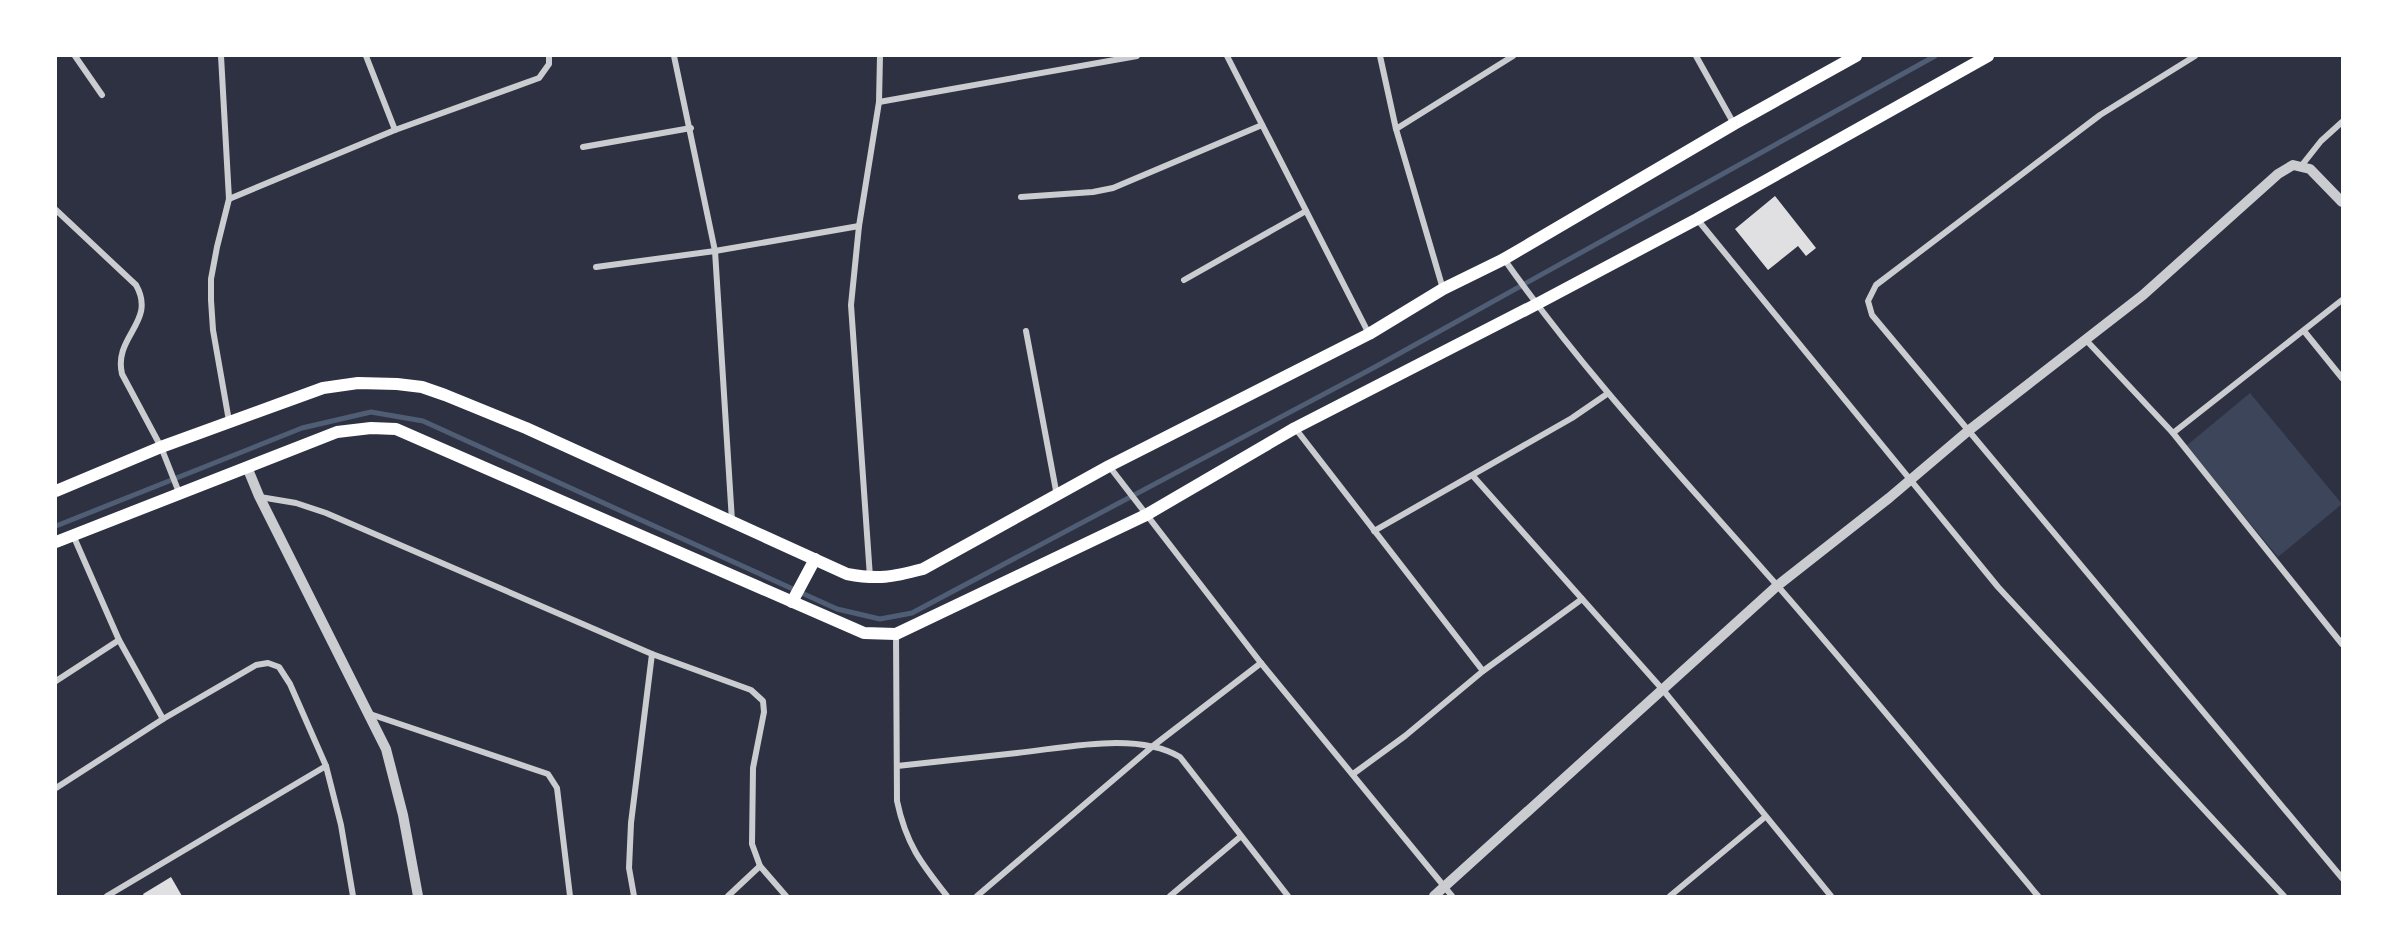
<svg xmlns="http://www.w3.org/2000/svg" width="2398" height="952" font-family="Overpass,sans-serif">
  <rect width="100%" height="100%" fill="#2d3142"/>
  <!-- green -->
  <path fill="#3c4559" d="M2250 393 2342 504 2278 557 2186 446Z"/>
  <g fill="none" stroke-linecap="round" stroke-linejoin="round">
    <!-- stream -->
    <path stroke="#4f5d75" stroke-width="5" d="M56 526 302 428 371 412 423 421 837 609 880 619 912 613 1375 367 1935 56"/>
  </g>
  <!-- building -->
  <g fill="#e0e0e3">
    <path d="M1775 196 1816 248 1806 256 1798 246 1768 270 1735 229Z"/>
    <path d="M171 877 182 896H144L143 894Z"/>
  </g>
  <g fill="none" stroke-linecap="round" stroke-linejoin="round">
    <!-- minor -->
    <g stroke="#caccd0" stroke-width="6">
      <path d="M75 56 102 95"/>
      <path d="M221 56 229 199 217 247 211 279V300L213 330 229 421"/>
      <path d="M366 56 395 130"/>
      <path d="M674 56 715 251 732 521"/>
      <path d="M1227 56 1369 334"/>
      <path d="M1380 56 1396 129 1443 289"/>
      <path d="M1696 56 1734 124"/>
      <path d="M2195 56 2100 115 1876 285 1868 301 1872 315 2342 878"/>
      <path d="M879 102 1137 56"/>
      <path d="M1396 129 1513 56"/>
      <path d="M583 147 691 128"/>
      <path d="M2302 165 2321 141 2342 122"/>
      <path d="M1021 197 1093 192 1113 188 1262 125"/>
      <path d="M229 199 395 130 539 78 549 64V56"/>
      <path d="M56 210 136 285C157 322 113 336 122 374L161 447 180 495"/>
      <path d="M1697 219 1998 587 2284 896"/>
      <path d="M1504 259C1585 374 1682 477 1775 583 1865 686 1951 792 2038 896"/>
      <path d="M596 267 715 251 859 226"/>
      <path d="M1184 280 1306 211"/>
      <path d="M1026 331 1057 496"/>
      <path d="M2304 331 2342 378"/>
      <path d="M2086 340 2173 433 2342 644"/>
      <path d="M1295 428 1483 671"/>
      <path d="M2173 433 2342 300"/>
      <path d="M1109 466 1261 663 1452 896"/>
      <path d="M1473 476 1663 690 1831 896"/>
      <path d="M260 497 296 503 326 513 652 654 631 823 629 868 634 896"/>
      <path d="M1374 531 1572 418 1607 394"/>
      <path d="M73 535 119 640 163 719"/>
      <path d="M870 577 851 305 859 226 879 102 880 56"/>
      <path d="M896 634 897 801C906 844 921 863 947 896"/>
      <path d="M652 654 751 690 763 701 764 712 753 768 752 844 760 866 786 896"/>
      <path d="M56 681 119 640"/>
      <path d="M370 714 548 774 557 788 570 896"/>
      <path d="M897 766C937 762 977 757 1017 753 1065 748 1137 731 1180 757L1288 896"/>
      <path d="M1353 774 1405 736 1483 671 1582 599"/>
      <path d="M56 788 163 719 256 665 268 663 279 667 290 684 326 766 341 825 353 896"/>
      <path d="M107 896 326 766"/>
      <path d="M728 896 760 866"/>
      <path d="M977 896 1153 746 1261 663"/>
      <path d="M1170 896 1240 837"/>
      <path d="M1670 896 1765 817"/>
    </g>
    <!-- tertiary -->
    <g stroke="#caccd0" stroke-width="10">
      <path d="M247 467 259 496 386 749 403 815 418 896"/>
      <path d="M1434 896 1777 586 1889 498 1968 431 2143 295 2278 174 2293 165 2310 169 2342 202"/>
    </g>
    <!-- secondary -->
    <g stroke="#fff" stroke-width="12">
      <path d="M56 491 161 447 323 388 358 383 397 384 422 387 445 395 526 428 847 574C878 580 892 577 923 569L1109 466 1369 334 1443 289 1504 259 1734 124 1856 56"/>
      <path d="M56 542 337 432 371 428 396 429 864 633 896 634 1146 515 1295 428 1535 305 1697 219 1988 56"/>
      <path d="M792 602 815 559"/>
    </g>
  </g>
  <!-- border -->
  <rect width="2398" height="952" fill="none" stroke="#ffffff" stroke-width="114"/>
</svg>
